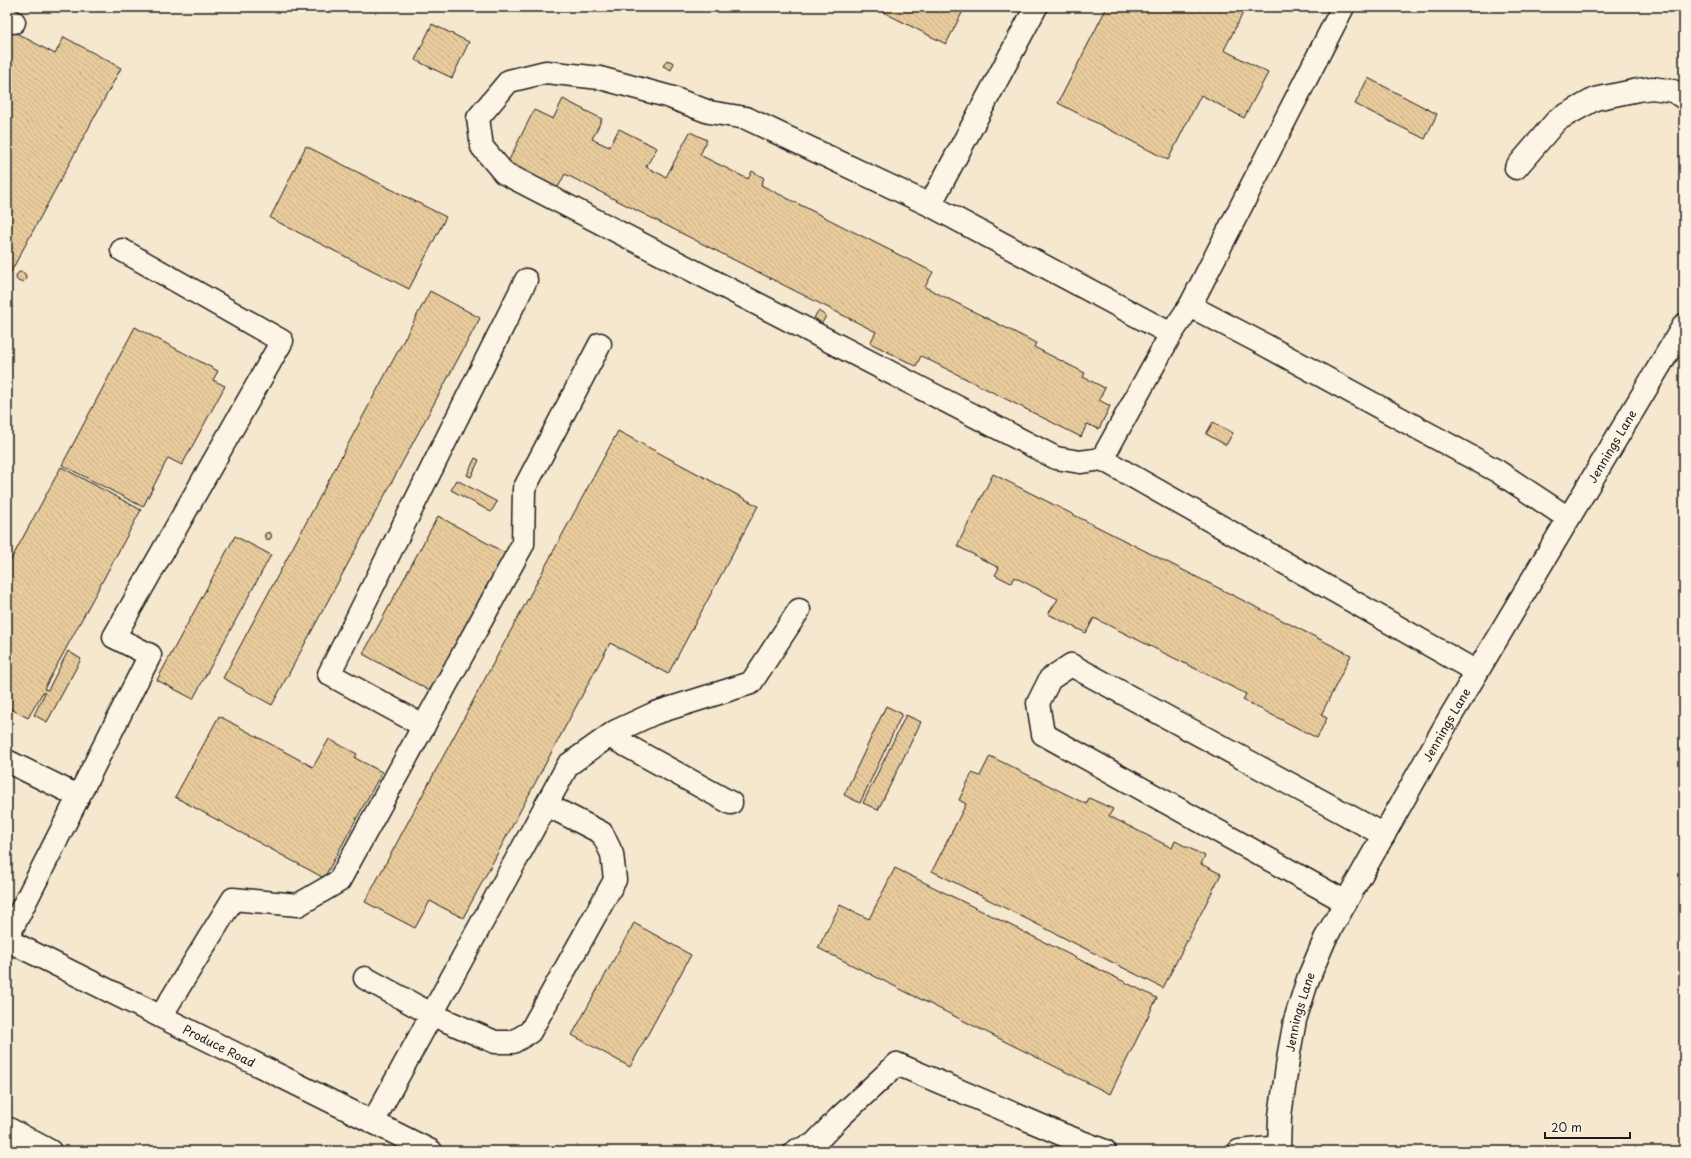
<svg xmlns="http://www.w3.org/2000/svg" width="1691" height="1158" font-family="'Playpen Sans',sans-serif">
  <defs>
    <pattern id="building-back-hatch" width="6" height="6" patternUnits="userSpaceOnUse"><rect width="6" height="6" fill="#e9cb9c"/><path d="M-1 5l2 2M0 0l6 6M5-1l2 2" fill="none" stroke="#c7ae86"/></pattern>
  </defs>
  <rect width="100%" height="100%" fill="#fcf5e5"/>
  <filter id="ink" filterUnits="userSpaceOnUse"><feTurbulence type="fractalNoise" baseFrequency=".025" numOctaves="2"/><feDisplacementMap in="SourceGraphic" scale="8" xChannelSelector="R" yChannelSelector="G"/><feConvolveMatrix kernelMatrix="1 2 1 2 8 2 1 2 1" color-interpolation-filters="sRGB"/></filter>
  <g filter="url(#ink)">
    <!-- built -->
    <rect fill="#f6e8cf" x="7" y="7" width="1677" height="1144"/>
    <!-- building -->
    <g fill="url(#building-back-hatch)" stroke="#1c1c1c">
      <path d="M873 7H965L946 44Z"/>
      <path d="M1107 7H1246L1224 50 1268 73 1244 118 1201 95 1168 160 1058 103Z"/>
      <path d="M432 24 469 42 452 78 415 60Z"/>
      <path d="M7 28 55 54 64 37 121 68 7 279Z"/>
      <path d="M667 60 674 63 671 70 663 66Z"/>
      <path d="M1368 78 1437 114 1425 139 1355 104Z"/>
      <path d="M563 99 602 119 592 139 609 147 619 129 657 148 646 167 666 177 690 132 707 140 700 155 748 179 752 171 764 178 761 185 933 272 925 287 1036 343 1034 347 1085 373 1083 377 1105 388 1099 400 1110 406 1099 429 1087 424 1081 437 921 356 916 366 870 343 876 332 565 174 555 193 505 168 534 110 553 119Z"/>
      <path d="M306 146 446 217 409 289 270 218Z"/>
      <circle cx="21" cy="277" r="5"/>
      <path d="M430 291 480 318 272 705 223 678Z"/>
      <path d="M818 311 826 316 822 323 814 318Z"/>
      <path d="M135 327 218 371 213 380 225 386 182 465 168 458 143 507 62 465Z"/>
      <path d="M1213 422 1233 433 1226 445 1206 434Z"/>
      <path d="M618 431 758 506 668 674 610 643 463 918 430 901 415 928 365 902Z"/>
      <path d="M475 458 479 460 471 477 467 475Z"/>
      <path d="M61 467 141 510 44 689 48 690 68 651 81 659 47 722 34 715 45 693 43 692 28 718 7 707V567Z"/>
      <path d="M993 474 1351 655 1321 715 1327 718 1317 738 1243 700 1246 694 1094 618 1086 633 1048 614 1058 599 1014 577 1011 583 995 575 999 568 957 546Z"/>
      <path d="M457 480 497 502 491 512 451 490Z"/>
      <path d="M438 516 507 554 432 692 363 654Z"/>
      <circle cx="268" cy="536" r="3.5"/>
      <path d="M235 536 271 555 193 699 157 680Z"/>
      <path d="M886 706 902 714 860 803 844 795Z"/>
      <path d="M906 715 921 722 878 810 863 803Z"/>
      <path d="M219 716 313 767 329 739 357 754 355 758 382 772 324 878 175 797Z"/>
      <path d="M990 756 1086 804 1089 798 1113 809 1109 816 1172 848 1175 841 1205 856 1201 864 1221 874 1163 988 932 871 966 804 959 800 972 773 980 776Z"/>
      <path d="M895 868 1157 998 1110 1094 818 948 840 905 869 919Z"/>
      <path d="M634 923 691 955 630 1067 572 1035Z"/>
    </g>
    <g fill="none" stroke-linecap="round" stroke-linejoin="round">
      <!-- minor casing -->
      <g stroke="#1c1c1c" stroke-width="25">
        <g id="minor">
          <path d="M1036 7 930 205 1171 334 1190 306 1343 7"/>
          <path d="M7 18 14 22"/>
          <path d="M1516 168 1557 120 1595 99 1638 90 1652 88 1673 91 1684 98"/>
          <path d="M930 205 746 118 709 112 670 97 600 78 546 72 509 81 478 118 482 147 504 173 1056 458 1080 462 1102 459"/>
          <path d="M1190 306 1265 345 1497 471 1568 518"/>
          <path d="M1171 334 1102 459 1477 672"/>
          <path d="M424 726 329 674 526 280"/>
          <path d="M609 736 731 803"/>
          <path d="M7 761 78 796"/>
          <path d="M1346 902 1043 734 1038 703 1050 679 1071 665 1384 835"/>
          <path d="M7 938 150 655 114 637 282 341 122 250"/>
          <path id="s1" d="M7 940 431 1151"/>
          <path d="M365 978 433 1015 495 1042H513L530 1032 615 880 612 854 602 833 547 805"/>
          <path d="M161 1016 233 899 298 905 339 881 523 544 524 489 600 344"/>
          <path d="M373 1122 568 765 616 731 655 713 751 683 799 610"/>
          <path d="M7 1128 50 1151"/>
          <path d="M795 1151 813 1145 840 1117 897 1064 1061 1134 1105 1151"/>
          <path d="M1239 1151 1279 1147"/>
          <path id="s2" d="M1279 1151 1280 1116 1289 1053 1295 1020 1308 979 1325 939 1449 719 1684 325"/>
        </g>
      </g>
      <!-- minor -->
      <use href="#minor" stroke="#fcf5e5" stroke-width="22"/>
    </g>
  </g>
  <g text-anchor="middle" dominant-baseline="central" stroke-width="3" stroke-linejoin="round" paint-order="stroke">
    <!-- street labels -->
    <g font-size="12" fill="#1c1c1c" stroke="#fcf5e5">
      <text stroke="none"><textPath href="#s2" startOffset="789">Jennings Lane</textPath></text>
      <text stroke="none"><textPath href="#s2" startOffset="465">Jennings Lane</textPath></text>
      <text stroke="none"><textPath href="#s2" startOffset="141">Jennings Lane</textPath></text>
      <text stroke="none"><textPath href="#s1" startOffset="237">Produce Road</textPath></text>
    </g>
  </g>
  <!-- margin -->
  <rect width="1691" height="1158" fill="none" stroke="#fcf5e5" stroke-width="24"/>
  <rect x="12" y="12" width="1667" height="1134" fill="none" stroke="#1c1c1c" stroke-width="1.5" filter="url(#ink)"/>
  <!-- scale -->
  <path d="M1545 1132v6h85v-6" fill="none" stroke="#1c1c1c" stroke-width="2"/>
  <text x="1551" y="1132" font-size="12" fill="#1c1c1c" stroke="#fcf5e5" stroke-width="3" paint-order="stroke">20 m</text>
</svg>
